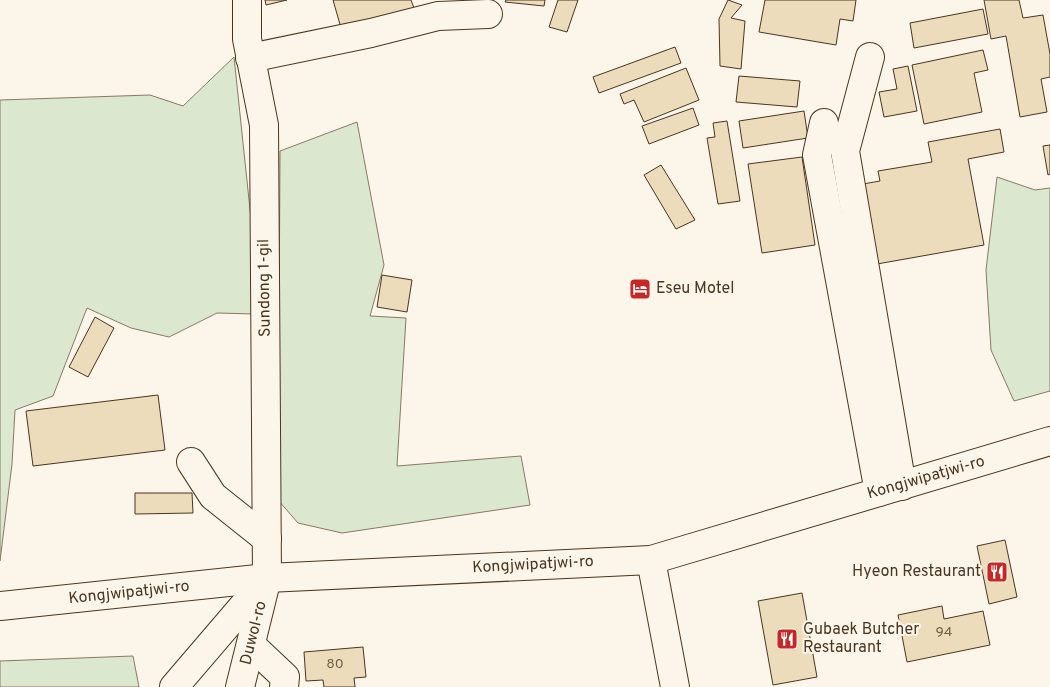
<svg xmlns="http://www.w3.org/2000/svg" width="1050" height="687" font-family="Overpass,sans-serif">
  <rect width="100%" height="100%" fill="#fbf6e9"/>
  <!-- green -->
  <g fill="#dce7d0" stroke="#887966">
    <path d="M234 57 253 238 254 314 217 313 169 337 131 328 87 308 53 396 15 410 12 464 0 561V100L150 95 183 106Z"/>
    <path d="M357 122 384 265 370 316 406 318 397 466 521 456 530 505 342 533 298 523 278 500 280 151Z"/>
    <path d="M997 177 1035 190 1050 188V391L1014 401 991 350 986 270Z"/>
    <path d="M133 656 139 687H0V661Z"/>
  </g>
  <!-- building -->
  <g fill="#ecdcbc" stroke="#4a3520">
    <path d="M265 0H287L266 5Z"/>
    <path d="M333 0H411L414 8 341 28Z"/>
    <path d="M506 0H545L544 6 505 2Z"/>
    <path d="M558 0H578L567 32 549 27Z"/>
    <path d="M728 0 742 5 731 18 745 21 741 69 720 66 719 19Z"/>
    <path d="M765 0H856L853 21 840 19 836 45 759 32Z"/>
    <path d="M984 0H1019L1023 18 1043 15 1050 54V77L1041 79 1047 112 1020 117 1006 36 991 39Z"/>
    <path d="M983 9 988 34 914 48 910 23Z"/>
    <path d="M675 47 681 63 599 93 593 77Z"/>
    <path d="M983 50 988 70 974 73 982 112 924 124 912 65Z"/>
    <path d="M908 66 917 111 884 117 879 92 897 89 893 69Z"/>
    <path d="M686 68 699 100 644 122 634 100 624 104 620 94Z"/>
    <path d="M739 76 800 81 797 107 736 102Z"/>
    <path d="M693 108 699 125 649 144 642 126Z"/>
    <path d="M804 111 808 138 743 148 739 121Z"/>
    <path d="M727 121 740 201 718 204 707 138 715 137 713 123Z"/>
    <path d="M1000 129 1004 152 968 159 984 245 877 264 863 184 880 181 878 171 932 162 928 142Z"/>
    <path d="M1050 145V174L1048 175 1043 146Z"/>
    <path d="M802 157 815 245 762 253 748 164Z"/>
    <path d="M661 165 695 220 676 229 644 175Z"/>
    <path d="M382 275 412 280 407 312 377 307Z"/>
    <path d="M95 317 114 328 88 377 69 367Z"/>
    <path d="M158 395 165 450 33 466 26 411Z"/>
    <path d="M135 493H192L193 513 135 514Z"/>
    <path d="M1005 540 1017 597 989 604 977 546Z"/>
    <path d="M802 593 817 677 773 685 758 601Z"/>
    <path d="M942 606 944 619 983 611 990 645 907 662 898 615Z"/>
    <path d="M363 647 366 677 354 678 355 687H324L323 680 306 681 304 652Z"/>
  </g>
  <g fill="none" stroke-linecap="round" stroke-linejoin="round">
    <!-- minor casing -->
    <g stroke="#4a3520" stroke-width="30">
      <g id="minor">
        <path d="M870 57 845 151 902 486"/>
        <path d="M250 58 371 33 438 16 488 14"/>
        <path d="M824 123 817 155 879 492"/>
        <path d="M191 462 213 496 267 539"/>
        <path d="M651 560 675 687"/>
        <path d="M251 645 285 677 284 687"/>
        <path d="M174 687 263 583"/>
        <path d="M240 687 267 578 264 125 247 39V0"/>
      </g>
    </g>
    <!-- major casing -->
    <g stroke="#4a3520" stroke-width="30">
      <path id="major" d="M0 606 267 578 651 560 1050 441"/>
    </g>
    <!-- minor -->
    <use href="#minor" stroke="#fbf6e9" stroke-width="28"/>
    <!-- major -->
    <use href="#major" stroke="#fbf6e9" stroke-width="28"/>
  </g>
  <!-- icons -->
  <defs>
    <g id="hotel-square" transform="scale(1.125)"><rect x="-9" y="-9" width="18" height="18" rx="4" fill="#c62828" stroke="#fbf6e9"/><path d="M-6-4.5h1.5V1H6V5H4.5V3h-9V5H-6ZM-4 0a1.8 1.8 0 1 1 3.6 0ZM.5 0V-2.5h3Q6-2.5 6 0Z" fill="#fff"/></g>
    <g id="restaurant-square" transform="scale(1.125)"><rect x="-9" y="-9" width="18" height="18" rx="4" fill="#c62828" stroke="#fbf6e9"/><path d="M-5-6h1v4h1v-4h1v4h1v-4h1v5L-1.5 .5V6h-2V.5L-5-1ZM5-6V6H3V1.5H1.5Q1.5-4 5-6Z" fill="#fff"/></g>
  </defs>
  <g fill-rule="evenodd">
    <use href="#hotel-square" x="640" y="289"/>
    <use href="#restaurant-square" x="997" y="572"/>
    <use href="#restaurant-square" x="787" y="639"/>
  </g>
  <g text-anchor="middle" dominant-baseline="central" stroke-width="4" stroke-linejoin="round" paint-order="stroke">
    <!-- number labels -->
    <g font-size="14" fill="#725f47">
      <text x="944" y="632">94</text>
      <text x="335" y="664">80</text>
    </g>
    <!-- street labels -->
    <g font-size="16" fill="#4a3520" stroke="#fbf6e9">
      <text transform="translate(265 288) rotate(-91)">Sundong 1-gil</text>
      <text transform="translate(926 478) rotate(-16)">Kongjwipatjwi-ro</text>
      <text transform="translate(533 565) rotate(-3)">Kongjwipatjwi-ro</text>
      <text transform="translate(129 593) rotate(-6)">Kongjwipatjwi-ro</text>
      <text transform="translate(254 633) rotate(-76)">Duwol-ro</text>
    </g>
    <!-- poi labels -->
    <g font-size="16" fill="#4a3520" stroke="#fbf6e9" text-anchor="start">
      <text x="656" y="289">Eseu Motel</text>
      <text x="981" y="572" text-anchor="end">Hyeon Restaurant</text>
      <text x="803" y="630">Gubaek Butcher<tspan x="803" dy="18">Restaurant</tspan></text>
    </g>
  </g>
</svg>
